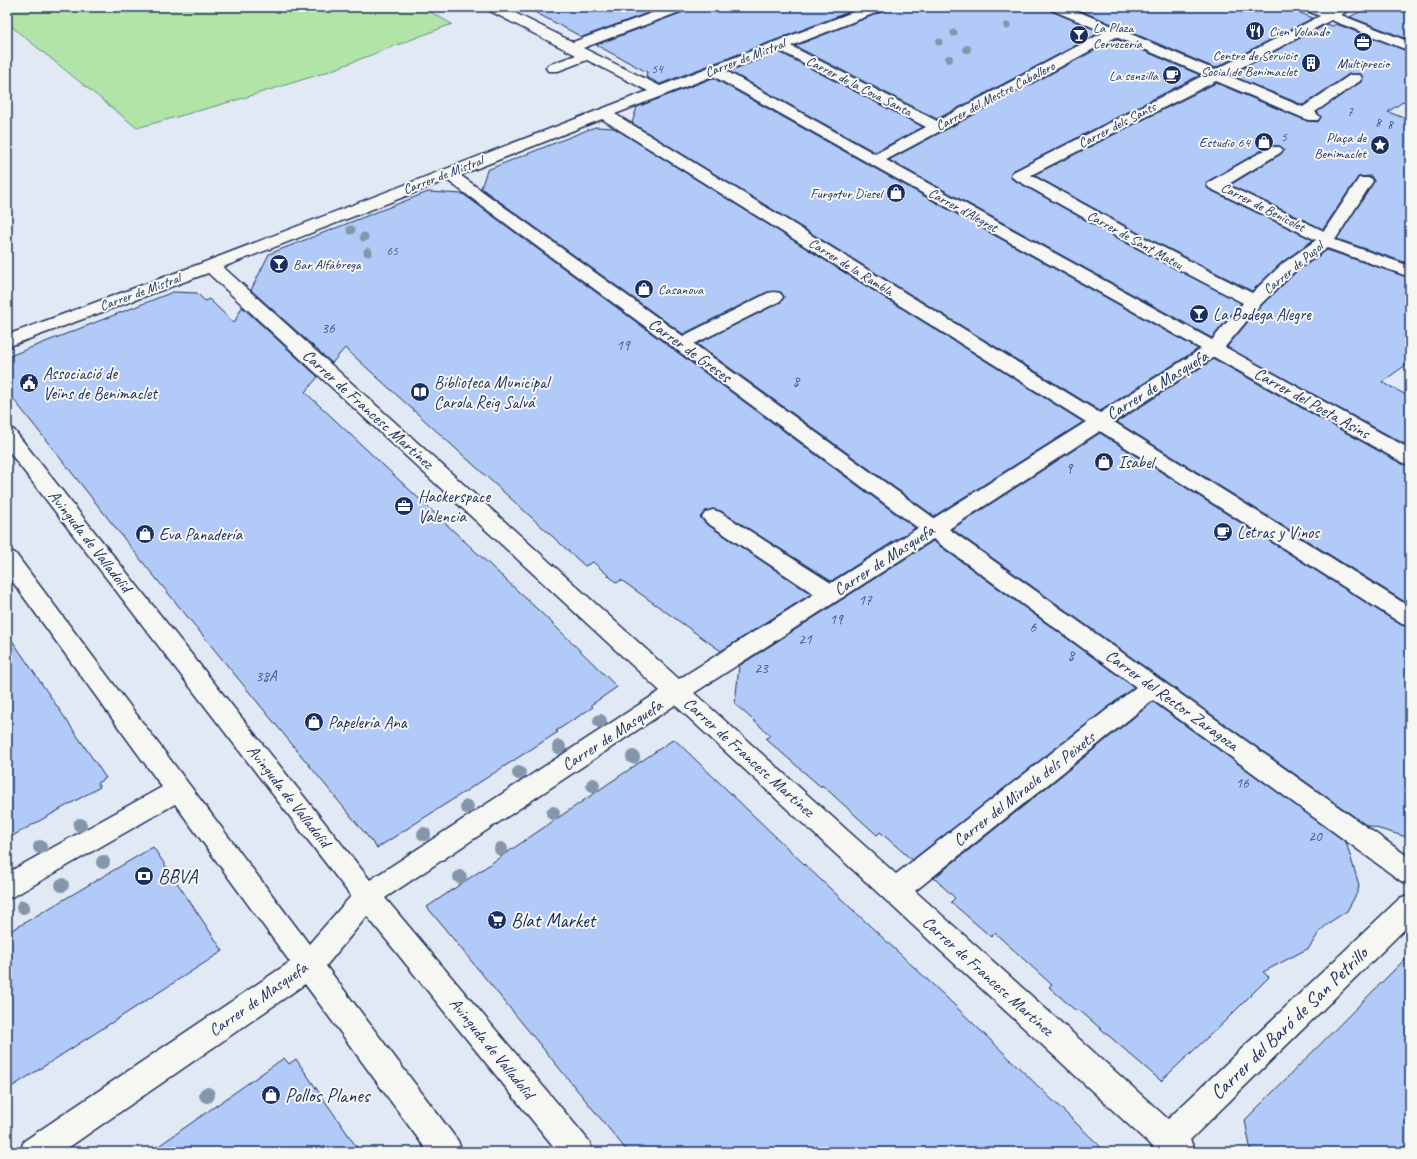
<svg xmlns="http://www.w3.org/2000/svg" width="1417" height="1159" font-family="Caveat,sans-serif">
  <rect width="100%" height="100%" fill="#e1e9f4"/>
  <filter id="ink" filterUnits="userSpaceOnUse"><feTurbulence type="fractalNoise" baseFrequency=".025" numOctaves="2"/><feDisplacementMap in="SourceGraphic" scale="8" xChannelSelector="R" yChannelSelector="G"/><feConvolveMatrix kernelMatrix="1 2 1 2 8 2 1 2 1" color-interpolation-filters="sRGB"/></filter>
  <g filter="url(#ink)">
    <!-- green -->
    <path fill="#b0e5a7" stroke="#668a82" d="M7 7H421L452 24 324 73 237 100 137 128 7 23Z"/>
    <!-- building -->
    <g fill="#b1caf8" stroke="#1b2f5e">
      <path d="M525 7H664L582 37Z"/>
      <path d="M688 7H862L660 84 646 77 647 72 596 45 686 11Z"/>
      <path d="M886 7H1049L1051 11 1101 32 937 119 795 46 884 11Z"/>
      <path d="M1072 7H1285L1313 18 1215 68Z"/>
      <path d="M1368 7H1410V40L1350 17Z"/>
      <path d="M1327 24 1333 26 1336 24 1410 52V97L1388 112 1410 120V264L1337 239 1374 182 1371 176 1358 177 1323 229 1230 185 1281 154 1284 150 1280 146H1269L1208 181 1206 184 1208 189 1313 240 1281 263 1252 291 1142 235 1034 175 1216 83 1307 121 1318 122 1321 117 1317 112 1361 82 1363 79 1361 74H1349L1303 105 1230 75Z"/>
      <path d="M1116 39 1200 75 1012 171 1010 176 1012 179 1128 244 1241 303 1212 338 889 160Z"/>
      <path d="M779 52 923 127 875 152 729 71Z"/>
      <path d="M713 78 1198 349 1100 411 632 123 637 107Z"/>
      <path d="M595 127 614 128 1083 422 934 516 697 344 781 302 784 297 781 292H767L683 334 481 188 487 170Z"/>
      <path d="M428 192 463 194 915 528 831 581 721 511 713 509 706 511 700 517 705 523 811 594 721 651 621 580 617 583 593 562 585 566 345 348 332 363 251 290 269 254Z"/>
      <path d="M1327 250 1410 278V362L1382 382 1410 397V447L1227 347 1261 306 1295 273Z"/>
      <path d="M173 292 197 293 205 301 209 299 234 323 242 307 318 377 305 392 552 623 617 687 591 705 593 707 556 731 558 732 377 848 145 565 7 391V357Z"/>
      <path d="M1214 359 1402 464 1410 466V605L1117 422Z"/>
      <path d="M1100 433 1401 625 1410 627V838L1366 825 952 529Z"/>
      <path d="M933 541 1134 687 912 860 880 832 877 835 822 785 821 787 790 760 766 739 770 735 735 704 739 666Z"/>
      <path d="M7 633 106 778 97 783 100 787 7 839Z"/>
      <path d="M1153 702 1346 842 1359 885 1358 891 1347 911 1330 922 1320 931 1309 948 1263 972 1269 977 1225 1021 1161 1081 1078 1009 1076 1011 1049 987 1052 985 995 933 991 937 951 902 955 898 934 878Z"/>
      <path d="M674 739 804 864 947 998 1106 1152H628L427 907Z"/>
      <path d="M153 847 223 951 7 1090V933Z"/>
      <path d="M1410 954V1152H1251L1245 1120Z"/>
      <path d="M284 1058 289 1064 296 1059 360 1152H150Z"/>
    </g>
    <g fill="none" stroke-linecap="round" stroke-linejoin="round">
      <!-- minor casing -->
      <g stroke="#1b2f5e" stroke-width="3">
        <path id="minor" d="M486 7H503L573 42 668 7H687L685 10 583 48 660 86 866 7H885L883 10 791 46 937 121 1104 32 1052 10 1050 7H1068L1215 70 1320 16 1305 10 1303 7H1322L1330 10 1336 7H1353L1341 15 1410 42V51L1331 20 1227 75 1303 107 1350 75H1360L1362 78 1360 81 1315 112 1320 117 1318 120H1308L1216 81 1031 175 1141 236 1252 293 1282 264 1316 240 1209 188 1207 185 1209 182 1270 147H1280L1283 150 1280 153 1227 185 1324 231 1359 178H1371L1373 181 1335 240 1410 266V277L1327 248 1294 272 1260 305 1225 347 1410 449V465L1403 463 1214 357 1114 422 1410 607V626L1402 624 1100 431 949 529 1410 858V884L1401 881 1153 700 915 891 1168 1119 1400 898 1410 894V924L1190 1140 1196 1152H1158L675 705 385 898 589 1141 593 1152H558L367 916 326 966 458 1141 462 1152H428L305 984 62 1152H20L24 1141 290 962 175 804 16 895 7 899V873L162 787 7 574V550L15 553 309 944 351 896 7 449V429L14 430 370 880 660 691 208 273 7 347V335L205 262 648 91 587 60 558 71H548L546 68 548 65 576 55 488 10ZM1116 37 1204 75 1013 172 1011 175 1013 178 1129 243 1243 303 1212 340 886 160ZM779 50 926 127 875 154 726 71ZM713 76 1201 349 1100 413 615 114ZM602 119 1086 422 934 518 694 344 780 301 783 297 780 293 774 292 768 293 683 336 460 175ZM447 180 918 528 831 583 720 512 713 510 706 512 702 517 706 522 814 594 679 679 223 267ZM933 539 1136 687 896 874 694 693Z"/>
      </g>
      <!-- minor -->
      <use href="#minor" fill="#f6f6f2" fill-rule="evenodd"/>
    </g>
    <!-- trees -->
    <g fill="#8596aa">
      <circle cx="1007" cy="26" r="3.5"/>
      <circle cx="954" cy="33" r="3.5"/>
      <circle cx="939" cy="42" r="3.5"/>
      <circle cx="967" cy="49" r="4"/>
      <circle cx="949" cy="59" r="4"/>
      <circle cx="351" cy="230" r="4.5"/>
      <circle cx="364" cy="237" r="4.5"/>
      <circle cx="368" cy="252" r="4.5"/>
      <circle cx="600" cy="721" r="7"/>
      <circle cx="559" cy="747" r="7"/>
      <circle cx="633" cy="757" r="7"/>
      <circle cx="519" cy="773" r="7"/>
      <circle cx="593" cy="785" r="7"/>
      <circle cx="467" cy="807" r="7"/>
      <circle cx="553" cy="813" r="7"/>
      <circle cx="80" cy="825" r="7"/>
      <circle cx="424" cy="834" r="7"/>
      <circle cx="40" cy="847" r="7"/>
      <circle cx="501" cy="849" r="7"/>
      <circle cx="103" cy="862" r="7"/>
      <circle cx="460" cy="877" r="7"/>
      <circle cx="62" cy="885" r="7"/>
      <circle cx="23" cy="907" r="7"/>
      <circle cx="207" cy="1095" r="8"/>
    </g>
  </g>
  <!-- icons -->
  <defs>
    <g id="restaurant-disc" transform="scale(1)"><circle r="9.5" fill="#1b2f5e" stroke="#f6f6f2"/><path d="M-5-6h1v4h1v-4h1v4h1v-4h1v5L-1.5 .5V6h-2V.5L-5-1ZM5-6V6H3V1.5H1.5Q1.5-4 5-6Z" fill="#fff"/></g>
    <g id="bar-disc" transform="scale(1)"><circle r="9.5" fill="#1b2f5e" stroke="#f6f6f2"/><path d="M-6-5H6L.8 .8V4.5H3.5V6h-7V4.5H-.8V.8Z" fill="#fff"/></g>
    <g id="office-disc" transform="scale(1)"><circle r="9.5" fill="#1b2f5e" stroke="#f6f6f2"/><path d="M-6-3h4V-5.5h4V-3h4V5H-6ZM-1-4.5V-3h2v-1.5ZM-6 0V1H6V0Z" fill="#fff"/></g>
    <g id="building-disc" transform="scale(1)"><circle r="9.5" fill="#1b2f5e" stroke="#f6f6f2"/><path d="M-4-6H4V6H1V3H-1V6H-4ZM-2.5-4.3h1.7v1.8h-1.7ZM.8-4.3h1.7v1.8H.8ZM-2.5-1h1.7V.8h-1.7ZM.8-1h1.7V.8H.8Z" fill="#fff"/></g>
    <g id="cafe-disc" transform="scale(1)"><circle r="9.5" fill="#1b2f5e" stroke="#f6f6f2"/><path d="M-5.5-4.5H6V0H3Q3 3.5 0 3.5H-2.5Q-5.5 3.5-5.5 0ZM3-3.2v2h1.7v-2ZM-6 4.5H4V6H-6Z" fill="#fff"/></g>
    <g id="shop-disc" transform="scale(1)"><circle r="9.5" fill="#1b2f5e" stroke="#f6f6f2"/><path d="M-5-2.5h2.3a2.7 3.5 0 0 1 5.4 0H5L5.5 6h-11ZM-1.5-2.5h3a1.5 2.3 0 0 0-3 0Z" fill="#fff"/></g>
    <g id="sight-disc" transform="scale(1)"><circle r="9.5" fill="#1b2f5e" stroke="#f6f6f2"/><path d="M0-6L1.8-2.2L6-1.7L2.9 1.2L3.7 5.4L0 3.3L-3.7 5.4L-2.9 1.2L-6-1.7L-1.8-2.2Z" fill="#fff"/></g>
    <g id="civic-disc" transform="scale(1)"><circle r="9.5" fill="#1b2f5e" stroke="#f6f6f2"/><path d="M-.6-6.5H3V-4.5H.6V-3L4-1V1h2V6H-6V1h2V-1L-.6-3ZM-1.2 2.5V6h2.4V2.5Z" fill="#fff"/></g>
    <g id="library-disc" transform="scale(1)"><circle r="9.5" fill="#1b2f5e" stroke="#f6f6f2"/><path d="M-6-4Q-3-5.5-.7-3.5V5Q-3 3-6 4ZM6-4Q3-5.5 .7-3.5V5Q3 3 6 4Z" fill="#fff"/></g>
    <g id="bank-disc" transform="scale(1)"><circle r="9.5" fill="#1b2f5e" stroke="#f6f6f2"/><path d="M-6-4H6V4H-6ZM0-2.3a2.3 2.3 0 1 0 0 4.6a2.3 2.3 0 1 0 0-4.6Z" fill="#fff"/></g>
    <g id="supermarket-disc" transform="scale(1)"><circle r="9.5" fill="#1b2f5e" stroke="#f6f6f2"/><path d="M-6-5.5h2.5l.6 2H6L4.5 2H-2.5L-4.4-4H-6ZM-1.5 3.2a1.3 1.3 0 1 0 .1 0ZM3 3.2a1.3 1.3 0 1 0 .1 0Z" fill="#fff"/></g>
  </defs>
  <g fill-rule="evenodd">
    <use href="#restaurant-disc" x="1255" y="31"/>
    <use href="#bar-disc" x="1079" y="35"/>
    <use href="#office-disc" x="1363" y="42"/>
    <use href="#building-disc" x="1311" y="63"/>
    <use href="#cafe-disc" x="1172" y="75"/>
    <use href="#shop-disc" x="1264" y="142"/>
    <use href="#sight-disc" x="1380" y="145"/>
    <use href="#shop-disc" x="896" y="193"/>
    <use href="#bar-disc" x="279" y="264"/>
    <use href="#shop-disc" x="644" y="289"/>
    <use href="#bar-disc" x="1199" y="314"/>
    <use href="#civic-disc" x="29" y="383"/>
    <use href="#library-disc" x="420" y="392"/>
    <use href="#shop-disc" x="1104" y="462"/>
    <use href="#office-disc" x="404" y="506"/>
    <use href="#cafe-disc" x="1223" y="532"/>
    <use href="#shop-disc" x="145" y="534"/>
    <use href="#shop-disc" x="314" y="722"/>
    <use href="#bank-disc" x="144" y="876"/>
    <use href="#supermarket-disc" x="497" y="920"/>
    <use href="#shop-disc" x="271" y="1095"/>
  </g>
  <g text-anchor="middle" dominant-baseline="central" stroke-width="4" stroke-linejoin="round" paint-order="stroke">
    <!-- far-number labels -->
    <g font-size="13" fill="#405684">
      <text x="657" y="69">54</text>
      <text x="1350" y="112">7</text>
      <text x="1378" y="123">8</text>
      <text x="1390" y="125">8</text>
      <text x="1284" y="137">5</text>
      <text x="392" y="251">65</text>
    </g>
    <!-- far-poi labels -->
    <g font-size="14" fill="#1b2f5e" stroke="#f6f6f2" text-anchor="end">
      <text x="1093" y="27" text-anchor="start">La Plaza<tspan x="1093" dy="16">Cervecería</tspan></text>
      <text x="1269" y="31" text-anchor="start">Cien Volando</text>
      <text x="1297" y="55">Centre de Servicis<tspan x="1297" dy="16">Social de Benimaclet</tspan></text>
      <text x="1363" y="63" text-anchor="middle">Multiprecio</text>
      <text x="1158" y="75">La senzilla</text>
      <text x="1366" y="137">Plaça de<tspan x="1366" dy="16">Benimaclet</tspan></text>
      <text x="1250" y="142">Estudio 64</text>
      <text x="882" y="193">Furgotur Diesel</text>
      <text x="293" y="264" text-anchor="start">Bar Alfàbrega</text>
      <text x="658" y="289" text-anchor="start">Casanova</text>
    </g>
    <!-- far-street labels -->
    <g font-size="14" fill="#1b2f5e" stroke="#f6f6f2">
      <text transform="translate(745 58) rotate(-21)">Carrer de Mistral</text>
      <text transform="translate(859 86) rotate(27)">Carrer de la Cova Santa</text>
      <text transform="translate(995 96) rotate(-28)">Carrer del Mestre Caballero</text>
      <text transform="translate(1117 125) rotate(-27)">Carrer dels Sants</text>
      <text transform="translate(443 175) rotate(-21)">Carrer de Mistral</text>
      <text transform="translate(1263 207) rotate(27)">Carrer de Benicolet</text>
      <text transform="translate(963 210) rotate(29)">Carrer d'Alegret</text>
      <text transform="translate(1135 240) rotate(29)">Carrer de Sant Mateu</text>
      <text transform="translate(851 267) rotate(32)">Carrer de la Rambla</text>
      <text transform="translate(1293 268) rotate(-40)">Carrer de Puçol</text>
      <text transform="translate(140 292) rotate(-20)">Carrer de Mistral</text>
    </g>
    <!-- number labels -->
    <g font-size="15" fill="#405684">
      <text x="328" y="328">36</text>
      <text x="623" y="345">19</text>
      <text x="796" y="381">8</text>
      <text x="1069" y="468">9</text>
      <text x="865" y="600">17</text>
      <text x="836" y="619">19</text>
      <text x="1033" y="627">6</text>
      <text x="805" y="639">21</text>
      <text x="1071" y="655">8</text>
      <text x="761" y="668">23</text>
      <text x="266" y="676">38A</text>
      <text x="1242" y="783">16</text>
      <text x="1315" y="836">20</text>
    </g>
    <!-- poi labels -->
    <g font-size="17" fill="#1b2f5e" stroke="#f6f6f2" text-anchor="start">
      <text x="1213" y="314">La Bodega Alegre</text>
      <text x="43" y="373">Associació de<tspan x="43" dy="20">Veïns de Benimaclet</tspan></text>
      <text x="434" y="382">Biblioteca Municipal<tspan x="434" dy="20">Carola Reig Salvá</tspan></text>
      <text x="1118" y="462">Isabel</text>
      <text x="418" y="496">Hackerspace<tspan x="418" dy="20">Valencia</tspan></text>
      <text x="1237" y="532">Letras y Vinos</text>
      <text x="159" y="534">Eva Panadería</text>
      <text x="328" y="722">Papelería Ana</text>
    </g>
    <!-- street labels -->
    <g font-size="17" fill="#1b2f5e" stroke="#f6f6f2">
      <text transform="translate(690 350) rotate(36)">Carrer de Greses</text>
      <text transform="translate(1157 385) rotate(-32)">Carrer de Masquefa</text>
      <text transform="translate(1312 403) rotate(29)">Carrer del Poeta Asins</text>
      <text transform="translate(368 409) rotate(42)">Carrer de Francesc Martínez</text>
      <text transform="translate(90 541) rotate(52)">Avinguda de Valladolid</text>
      <text transform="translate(884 560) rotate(-33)">Carrer de Masquefa</text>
      <text transform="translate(1172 700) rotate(36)">Carrer del Rector Zaragoza</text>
      <text transform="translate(612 735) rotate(-33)">Carrer de Masquefa</text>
      <text transform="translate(749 757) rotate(42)">Carrer de Francesc Martínez</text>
      <text transform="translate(1024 789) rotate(-38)">Carrer del Miracle dels Peixets</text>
      <text transform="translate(289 796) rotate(52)">Avinguda de Valladolid</text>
      <text transform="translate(988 976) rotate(42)">Carrer de Francesc Martínez</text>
      <text transform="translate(258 999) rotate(-35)">Carrer de Masquefa</text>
      <text transform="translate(492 1048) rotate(51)">Avinguda de Valladolid</text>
    </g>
    <!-- near-poi labels -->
    <g font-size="20" fill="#1b2f5e" stroke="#f6f6f2" text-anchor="start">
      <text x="158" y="876">BBVA</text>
      <text x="511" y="920">Blat Market</text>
      <text x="285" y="1095">Pollos Planes</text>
    </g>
    <!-- near-street labels -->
    <g font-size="20" fill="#1b2f5e" stroke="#f6f6f2">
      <text transform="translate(1289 1023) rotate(-44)">Carrer del Baró de San Petrillo</text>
    </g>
  </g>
  <!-- margin -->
  <rect width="1417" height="1159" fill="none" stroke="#f6f6f2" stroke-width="24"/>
  <rect x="12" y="12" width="1393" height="1135" fill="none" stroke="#1b2f5e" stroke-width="1.5" filter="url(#ink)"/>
</svg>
